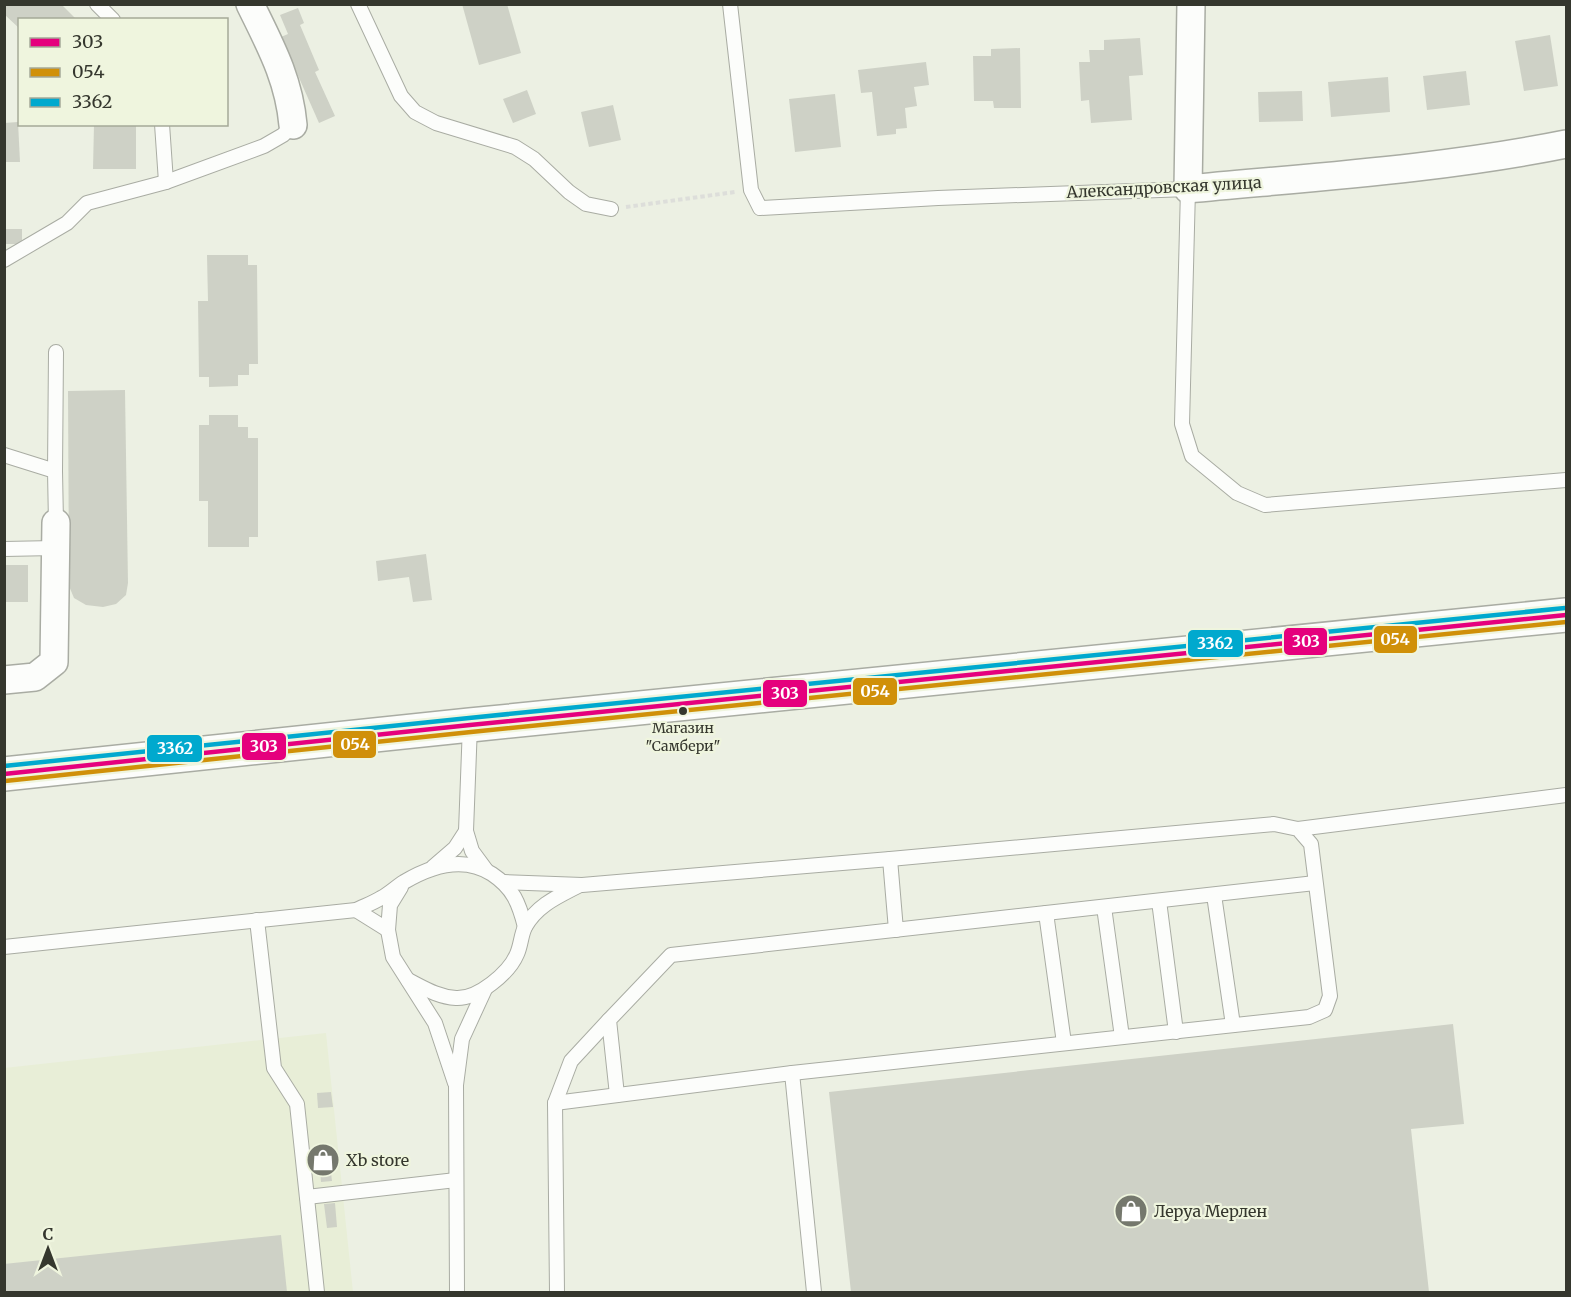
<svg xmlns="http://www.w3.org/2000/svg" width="1571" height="1297" font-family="Merriweather,serif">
  <rect width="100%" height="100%" fill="#ecf0e3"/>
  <!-- built -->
  <path fill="#e8eed7" d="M326 1033 353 1292H5L4 1068Z"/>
  <!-- building -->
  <g fill="#ced1c6">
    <path d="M4 4H61L77 20H20V29L4 14Z"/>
    <path d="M462 4H507L521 53 479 65Z"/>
    <path d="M298 8 304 23 300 25 319 70 315 72 335 116 319 123 281 37 288 34 280 15Z"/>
    <path d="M1550 35 1558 86 1524 91 1515 41Z"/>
    <path d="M1140 38 1143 75 1129 76 1132 120 1091 123 1089 100 1081 101 1079 62H1090L1089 50H1104V40Z"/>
    <path d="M1020 48 1021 108H994L993 101H974L973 56H991V49Z"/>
    <path d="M926 62 929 85 914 87 917 106 905 108 907 128 896 129V134L877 136 872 92 861 93 858 70Z"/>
    <path d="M1466 71 1470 105 1427 110 1423 76Z"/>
    <path d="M1388 77 1390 112 1331 117 1328 82Z"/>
    <path d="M527 90 536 114 513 123 503 99Z"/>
    <path d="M1302 91 1303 121 1259 122 1258 92Z"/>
    <path d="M835 94 841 147 795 152 789 99Z"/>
    <path d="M613 105 621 140 589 147 581 112Z"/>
    <path d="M18 122 20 162H4V123Z"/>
    <path d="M94 124H136V169H93Z"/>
    <rect x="4" y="229" width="18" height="15"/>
    <path d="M207 255H248V265H257L258 364H249V375H238V386L209 387V377H199L198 301H208Z"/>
    <path d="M125 390 128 583 126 595 116 604 103 607 86 605 74 598 69 586 68 391Z"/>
    <path d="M209 415H238V427H248V438H258V537H249V547H208V501H199V425H209Z"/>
    <path d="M426 554 432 600 413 602 409 577 378 581 376 561Z"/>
    <rect x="4" y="565" width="24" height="37"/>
    <path d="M1453 1024 1464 1124 1411 1129 1429 1292H851L829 1092Z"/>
    <path d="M331 1092 333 1107 318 1108 317 1093Z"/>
    <path d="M329 1157 332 1181 321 1182 319 1158Z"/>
    <path d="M335 1203 337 1227 327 1228 324 1204Z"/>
    <path d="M281 1235 287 1292H4V1264Z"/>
  </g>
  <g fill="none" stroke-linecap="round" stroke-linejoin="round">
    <!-- service casing -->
    <g stroke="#a9aca3" stroke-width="16">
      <g id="service">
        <path d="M97 4 113 20"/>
        <path d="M358 4 401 96 415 112 436 123 515 147 534 159 569 192 586 204 611 209"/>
        <path d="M730 4 751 190 760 208 938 198 1188 189 1182 424 1192 456 1237 493 1265 505 1566 480"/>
        <path d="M162 124 166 182"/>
        <path d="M4 260 67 223 87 203 166 182 264 146 283 135 293 125"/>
        <path d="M4 455 55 471 56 523"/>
        <path d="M55 471 56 352"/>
        <path d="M4 549 55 548"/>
        <path d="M470 725 466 831 472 851 486 870"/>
        <path d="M1298 829 1566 795"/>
        <path d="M890 859 896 930"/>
        <path d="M433 867 455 848 466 831"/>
        <path d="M504 882 582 885 890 859 1274 824 1298 829 1311 844 1330 996 1325 1010 1309 1017 792 1073 555 1103"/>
        <path d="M401 887 390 905 388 930 393 957 435 1023 455 1083"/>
        <path d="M1214 895 1233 1025"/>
        <path d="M1159 901 1176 1032"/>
        <path d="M1104 907 1122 1037"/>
        <path d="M356 910 388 930"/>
        <path d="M257 920 274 1068 297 1104 317 1292"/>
        <path d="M4 947 356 910C364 906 373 903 381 898 389 894 396 887 404 882 431 866 463 855 492 874 513 888 519 903 525 927"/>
        <path d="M408 980C424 988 438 997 456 998 478 999 509 973 517 954 521 945 521 935 525 927 537 905 559 896 580 885"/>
        <path d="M1064 1043 1046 913 1315 883"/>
        <path d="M792 1073 814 1292"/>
        <path d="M617 1095 609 1020 671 955 1046 913"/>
        <path d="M307 1197 456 1180"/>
        <path d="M457 1292 456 1085 462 1039 485 989"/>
        <path d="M557 1292 555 1103 571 1061 609 1020"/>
      </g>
    </g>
    <!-- minor casing -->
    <g stroke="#a9aca3" stroke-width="30">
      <g id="minor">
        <path d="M250 4C270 45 289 79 293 125"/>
        <path d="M1191 4 1188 189C1314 177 1442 169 1566 144"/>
        <path d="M4 680 35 677 54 662 56 523"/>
      </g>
    </g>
    <!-- trunk casing -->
    <g stroke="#a9aca3" stroke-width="36">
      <path id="trunk" d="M4 774 470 725 1566 615"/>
    </g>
    <!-- path -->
    <path stroke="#dddeda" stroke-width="4" stroke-dasharray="4.5 3" stroke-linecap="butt" d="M626 207 735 192"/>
    <!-- service -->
    <use href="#service" stroke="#fcfdfb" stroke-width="14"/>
    <!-- minor -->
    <use href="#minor" stroke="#fcfdfb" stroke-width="27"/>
    <!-- trunk -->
    <use href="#trunk" stroke="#fcfdfb" stroke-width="33"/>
    <!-- bus-1 casing -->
    <g stroke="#eff5de" stroke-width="9">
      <path id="bus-1" d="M4 774 470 725 1566 615"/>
    </g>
    <!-- bus-2 casing -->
    <g stroke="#eff5de" stroke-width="9">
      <path id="bus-2" d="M5 781 471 732 1566 622"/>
    </g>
    <!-- bus-3 casing -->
    <g stroke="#eff5de" stroke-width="9">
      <path id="bus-3" d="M4 766 469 718 1565 608"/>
    </g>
    <!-- bus-1 -->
    <use href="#bus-1" stroke="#e5007d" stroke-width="4.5"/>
    <!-- bus-2 -->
    <use href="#bus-2" stroke="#d09009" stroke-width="4.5"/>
    <!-- bus-3 -->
    <use href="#bus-3" stroke="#00a9ce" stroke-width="4.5"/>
  </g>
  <!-- icons -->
  <defs>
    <g id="shop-disc" transform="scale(1.725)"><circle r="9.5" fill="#75786d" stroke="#eff5de"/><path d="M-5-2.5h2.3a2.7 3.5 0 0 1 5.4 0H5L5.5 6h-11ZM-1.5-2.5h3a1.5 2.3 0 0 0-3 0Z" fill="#fff"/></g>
  </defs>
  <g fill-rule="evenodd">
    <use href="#shop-disc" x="323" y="1160"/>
    <use href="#shop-disc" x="1131" y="1211"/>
  </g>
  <!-- markers -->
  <circle fill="#35372e" stroke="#eff5de" stroke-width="2" cx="683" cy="711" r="5"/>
  <g text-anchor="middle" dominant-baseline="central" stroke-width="4.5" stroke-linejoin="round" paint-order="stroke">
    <!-- bus labels -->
    <g font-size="14" fill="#35372e" stroke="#eff5de">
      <text x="683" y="728">Магазин<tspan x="683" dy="18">"Самбери"</tspan></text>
    </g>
    <!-- street labels -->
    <g font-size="16" fill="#35372e" stroke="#eff5de">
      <text transform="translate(1164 187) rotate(-3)">Александровская улица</text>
    </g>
    <!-- poi labels -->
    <g font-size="16" fill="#35372e" stroke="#eff5de" text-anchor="start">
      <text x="346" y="1160">Xb store</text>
      <text x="1154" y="1211">Леруа Мерлен</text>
    </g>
  </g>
  <g stroke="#eff5de" stroke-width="2">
    <rect x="1373" y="625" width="45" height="29" rx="6" fill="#d09009"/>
    <rect x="1283" y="627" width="45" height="29" rx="6" fill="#e5007d"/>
    <rect x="1187" y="629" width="57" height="29" rx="6" fill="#00a9ce"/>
    <rect x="852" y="677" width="46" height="29" rx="6" fill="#d09009"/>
    <rect x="762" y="679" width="46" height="29" rx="6" fill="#e5007d"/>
    <rect x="332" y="730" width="45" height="29" rx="6" fill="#d09009"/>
    <rect x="241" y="732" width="46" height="29" rx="6" fill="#e5007d"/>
    <rect x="146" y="734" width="57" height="29" rx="6" fill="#00a9ce"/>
  </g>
  <g font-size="16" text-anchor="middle" font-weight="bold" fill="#fff">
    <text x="1395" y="645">054</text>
    <text x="1306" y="647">303</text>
    <text x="1215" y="649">3362</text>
    <text x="875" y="697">054</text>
    <text x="785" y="699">303</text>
    <text x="355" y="750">054</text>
    <text x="264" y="752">303</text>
    <text x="175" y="754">3362</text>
  </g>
  <!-- border -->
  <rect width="1571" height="1297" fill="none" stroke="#35372e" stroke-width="12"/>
  <!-- legend -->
  <rect x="18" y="18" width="210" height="108" fill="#eff5de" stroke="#a5a998" stroke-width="1.5"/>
  <rect x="30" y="38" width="30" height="9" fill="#e5007d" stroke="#a5a998" stroke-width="1.5"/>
  <text x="72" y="48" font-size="18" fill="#35372e">303</text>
  <rect x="30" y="68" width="30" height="9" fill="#d09009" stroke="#a5a998" stroke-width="1.5"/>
  <text x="72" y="78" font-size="18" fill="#35372e">054</text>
  <rect x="30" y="98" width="30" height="9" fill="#00a9ce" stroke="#a5a998" stroke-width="1.5"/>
  <text x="72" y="108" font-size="18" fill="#35372e">3362</text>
  <!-- north arrow -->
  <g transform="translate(48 1249)" stroke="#eff5de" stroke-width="4.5" paint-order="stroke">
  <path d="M0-4.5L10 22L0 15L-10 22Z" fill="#35372e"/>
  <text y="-9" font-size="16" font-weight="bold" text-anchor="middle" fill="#35372e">С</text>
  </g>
</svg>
